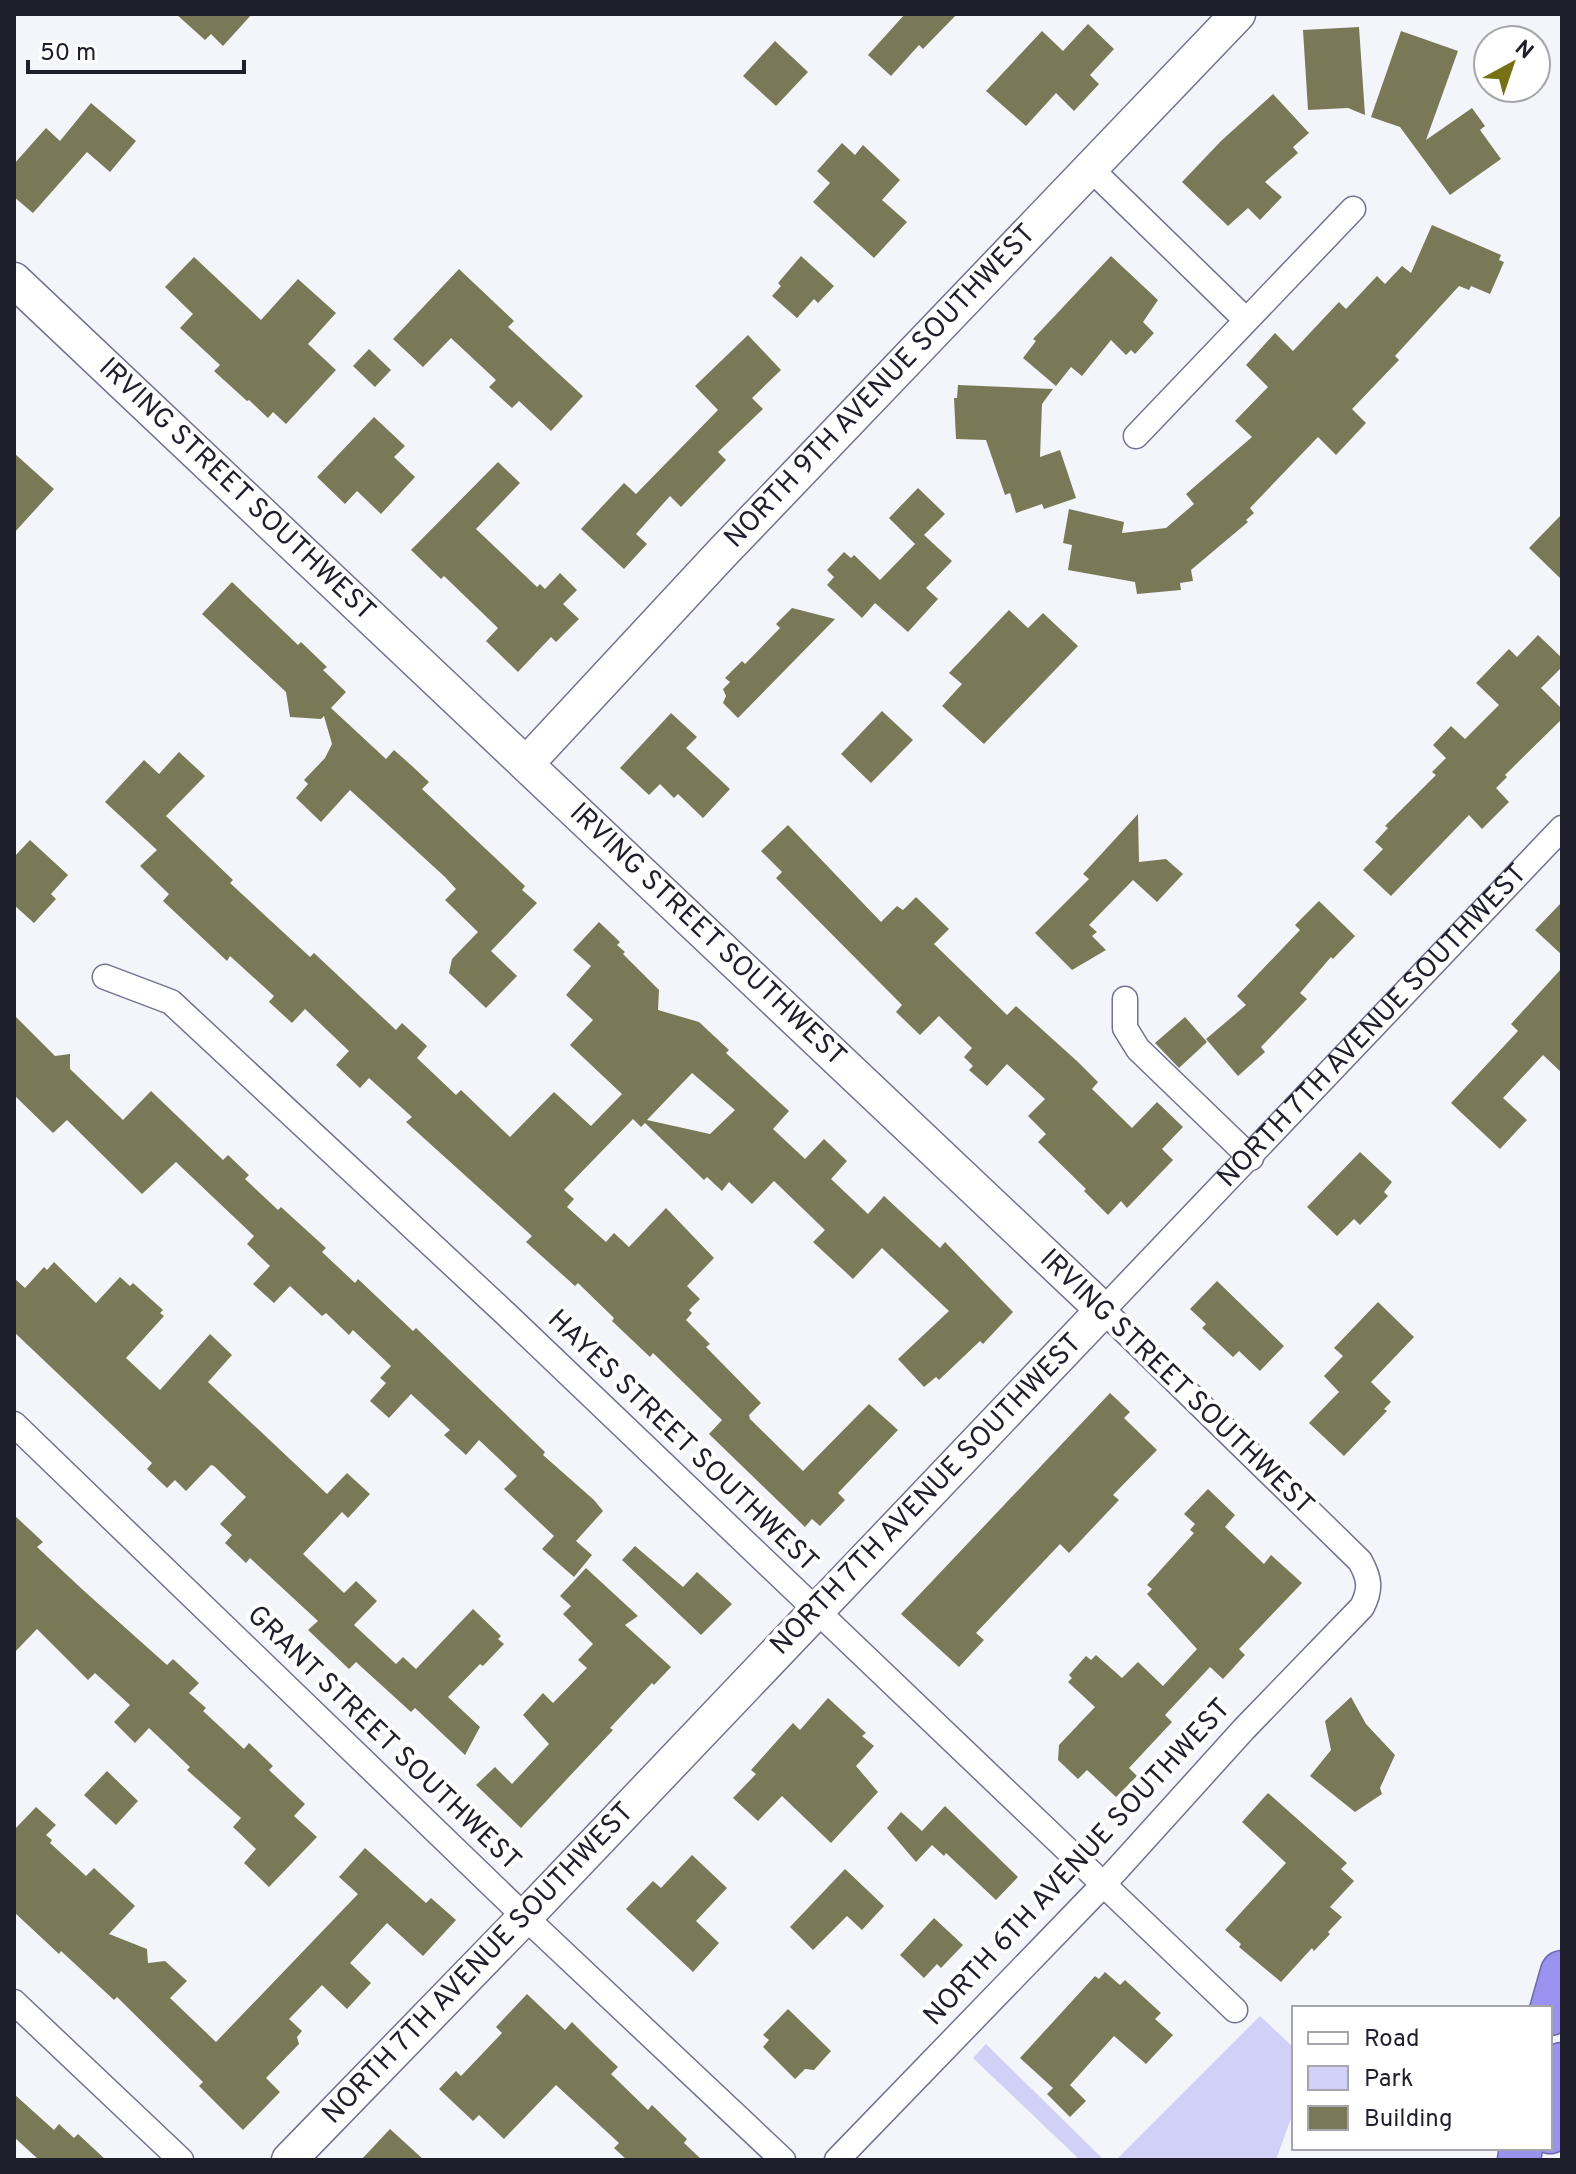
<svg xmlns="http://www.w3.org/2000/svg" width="1576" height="2174" font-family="Overpass,sans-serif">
  <rect width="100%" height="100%" fill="#f4f4fb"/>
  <!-- green -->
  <g fill="#d1d1f8">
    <path d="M1260 2016 1294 2048V2110L1276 2160H1116Z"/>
    <path d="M986 2044 1104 2160H1080L973 2058Z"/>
  </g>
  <!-- building -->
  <g fill="#7a7957" fill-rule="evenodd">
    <path d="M176 14H252L223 46 211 34 205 40Z"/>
    <path d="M905 14H957L923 49 919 45 891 76 868 55Z"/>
    <path d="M1088 24 1114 49 1090 75 1099 84 1074 111 1056 93 1026 126 986 91 1042 31 1063 51Z"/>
    <path d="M1359 27 1365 115 1348 108 1308 110 1303 30Z"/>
    <path d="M1401 31 1458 51 1426 140 1472 108 1485 126 1480 130 1501 159 1450 195 1400 127 1371 117Z"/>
    <path d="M775 41 808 72 776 106 743 76Z"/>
    <path d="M1273 94 1309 133 1293 147 1298 153 1265 182 1282 197 1260 220 1248 208 1228 226 1182 182 1221 141Z"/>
    <path d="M91 103 136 141 110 172 87 152 33 213 14 197V164L46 128 60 141Z"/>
    <path d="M842 143 855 155 863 145 900 180 882 200 907 222 874 258 813 202 830 183 817 171Z"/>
    <path d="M1432 225 1501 255 1499 260 1504 262 1490 294 1471 286 1469 290 1459 286 1395 356 1399 360 1352 409 1366 423 1336 455 1318 437 1250 508 1254 513 1246 520 1248 522 1191 570 1193 581 1180 583 1181 590 1137 594 1135 582 1068 570 1072 545 1063 543 1069 509 1124 522 1122 533 1166 528 1194 504 1186 494 1252 437 1235 421 1268 387 1246 365 1275 333 1293 351 1339 302 1346 309 1377 276 1385 284 1402 266 1411 273Z"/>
    <path d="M801 256 834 286 818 303 814 299 797 318 772 296 781 286 778 283Z"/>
    <path d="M1111 256 1158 300 1143 322 1154 333 1135 354 1131 350 1126 355 1111 340 1082 376 1071 367 1056 386 1023 358 1036 341 1033 339Z"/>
    <path d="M194 257 261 320 298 279 336 313 308 344 336 370 286 424 273 412 268 418 249 400 247 401 214 371 220 365 180 328 193 314 165 287Z"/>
    <path d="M459 269 514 321 508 327 583 396 551 431 519 401 512 408 489 387 496 380 451 338 423 367 393 339Z"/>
    <path d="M748 335 781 370 752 398 763 409 718 452 726 460 681 507 670 496 636 534 647 544 624 569 581 529 624 483 636 494 718 410 695 386Z"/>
    <path d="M369 349 391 370 375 387 353 366Z"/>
    <path d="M958 385 1053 389 1042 404 1040 457 1060 450 1076 498 1044 509 1042 504 1016 513 1010 493 1005 495 986 440 956 439 954 398H957Z"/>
    <path d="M374 417 405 446 394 457 415 477 381 514 357 491 345 504 317 477Z"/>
    <path d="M14 453 54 489 14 533Z"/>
    <path d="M498 462 520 483 476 529 537 587 540 584 545 589 560 573 577 590 563 604 579 619 556 642 551 637 518 672 486 641 498 628 444 576 441 579 411 550Z"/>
    <path d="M918 488 945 514 924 535 952 561 926 588 938 599 908 632 875 603 862 618 827 585 834 577 827 570 844 552 851 558 854 555 880 580 915 544 889 518Z"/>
    <path d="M1562 514V580L1529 548Z"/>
    <path d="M232 582 298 645 301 642 327 667 323 670 346 692 331 708 386 759 394 750 412 766 429 782 422 789 525 886 522 890 537 903 491 951 517 976 486 1008 449 973 452 959 478 932 445 900 456 889 445 877 350 790 321 822 296 798 308 784 304 780 325 758 332 744 324 716 321 719 290 717 286 692 202 614Z"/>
    <path d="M792 608 835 619 738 718 723 703 726 696 723 689 730 682 725 678 742 661 745 664 780 628 776 624Z"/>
    <path d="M1009 610 1028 628 1043 613 1078 646 984 744 942 706 962 684 949 673Z"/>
    <path d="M1538 635 1562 658V667L1541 688 1562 709V719L1505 775 1507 777 1496 788 1509 802 1482 829 1469 815 1391 896 1363 870 1383 849 1375 842 1388 828 1385 826 1436 775 1432 772 1446 758 1433 745 1451 726 1465 739 1499 705 1476 683 1509 649 1517 657Z"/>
    <path d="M882 711 913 740 871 783 841 754Z"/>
    <path d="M671 713 697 737 686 748 730 789 703 818 678 794 674 798 660 784 649 795 620 768Z"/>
    <path d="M179 752 205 776 166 816 233 880 230 883 310 957 314 953 396 1030 402 1023 427 1046 417 1058 456 1095 461 1090 510 1137 554 1092 591 1126 622 1094 570 1045 593 1020 566 995 591 966 573 950 599 922 620 942 617 945 625 952 623 954 659 990 658 1010 699 1022 729 1050 726 1053 789 1111 773 1129 805 1159 824 1139 847 1161 831 1179 868 1214 884 1196 940 1248 945 1242 1013 1312 983 1344 980 1341 939 1380 936 1377 924 1387 898 1359 949 1311 882 1248 853 1279 813 1242 825 1230 774 1181 752 1204 729 1182 722 1191 707 1177 704 1180 645 1123 641 1127 633 1119 564 1190 574 1199 567 1207 606 1242 614 1233 629 1247 666 1208 714 1258 687 1286 700 1299 689 1310 692 1313 686 1320 710 1344 706 1347 761 1403 749 1415 750 1419 803 1471 869 1404 898 1430 838 1493 845 1500 820 1526 812 1519 805 1527 709 1434 722 1420 653 1353 650 1357 612 1321 614 1318 578 1283 575 1286 526 1242 532 1236 406 1122 412 1117 369 1078 360 1088 336 1065 349 1051 305 1009 292 1023 269 1002 274 996 230 956 227 961 163 901 169 894 140 866 157 850 105 802 144 760 159 774ZM692 1073 735 1110 710 1134 647 1120Z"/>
    <path d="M1138 814 1139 862 1166 859 1183 874 1157 902 1133 880 1089 925 1097 932 1092 936 1106 950 1072 970 1035 933 1089 879 1083 874Z"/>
    <path d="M788 825 881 922 897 906 903 910 916 897 949 929 934 944 1007 1015 1016 1006 1078 1062 1098 1082 1092 1089 1132 1128 1157 1102 1183 1127 1162 1149 1173 1160 1127 1208 1121 1201 1108 1215 1084 1191 1086 1189 1038 1142 1046 1134 1028 1116 1045 1099 1007 1064 987 1086 969 1070 973 1066 964 1057 972 1048 939 1016 920 1035 896 1012 902 1005 776 878 782 872 761 851Z"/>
    <path d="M30 840 68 875 51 894 56 899 34 923 14 905V857Z"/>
    <path d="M1319 901 1355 936 1333 959 1331 957 1300 993 1307 999 1261 1047 1265 1052 1238 1076 1206 1039 1246 1005 1237 996 1300 930 1295 925Z"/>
    <path d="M1562 902V955L1535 930Z"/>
    <path d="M1562 968V1073L1543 1055 1503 1098 1527 1120 1500 1149 1451 1103 1518 1031 1511 1024Z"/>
    <path d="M14 1015 55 1056 70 1054V1069L123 1120 151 1091 223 1160 228 1155 249 1175 245 1179 278 1210 281 1207 326 1248 322 1252 355 1283 358 1279 413 1331 416 1328 441 1352 545 1452 543 1455 594 1500 603 1511 576 1541 592 1555 574 1577 542 1549 554 1536 504 1489 517 1476 479 1440 466 1455 444 1435 450 1430 411 1394 389 1418 370 1401 386 1383 380 1378 391 1366 353 1330 349 1335 326 1313 322 1316 290 1286 274 1303 253 1284 270 1266 247 1244 254 1236 176 1162 142 1194 67 1120 53 1133 14 1095Z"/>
    <path d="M1185 1017 1207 1042 1179 1068 1155 1043Z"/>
    <path d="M1360 1152 1392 1182 1384 1192 1388 1196 1360 1225 1354 1219 1337 1236 1307 1207Z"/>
    <path d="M54 1262 96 1303 120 1277 130 1286 133 1283 163 1310 160 1313 164 1316 126 1358 160 1390 210 1334 232 1355 208 1382 327 1494 347 1473 370 1494 348 1518 342 1512 303 1554 344 1593 356 1581 377 1601 354 1625 396 1664 403 1657 416 1669 473 1609 501 1636 498 1639 504 1644 483 1666 480 1664 448 1697 480 1727 465 1755 415 1708 411 1712 356 1662 349 1669 308 1630 318 1621 250 1558 246 1563 225 1543 232 1535 220 1524 246 1497 214 1466 211 1465 186 1491 175 1480 167 1488 147 1469 152 1463 14 1332V1278L25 1288 44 1267 47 1270Z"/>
    <path d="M1217 1281 1284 1346 1260 1371 1239 1351 1233 1357 1202 1328 1206 1324 1190 1309Z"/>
    <path d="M1378 1302 1414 1337 1371 1382 1391 1402 1384 1409 1387 1411 1344 1456 1309 1423 1339 1392 1324 1376 1343 1356 1334 1348Z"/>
    <path d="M1110 1393 1130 1412 1124 1418 1157 1450 1113 1495 1119 1500 1069 1553 1060 1544 976 1633 984 1640 959 1667 901 1614Z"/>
    <path d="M1208 1489 1235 1515 1225 1527 1264 1564 1271 1555 1302 1583 1239 1649 1245 1655 1223 1679 1210 1667 1165 1715 1172 1722 1129 1768 1137 1776 1116 1797 1087 1770 1078 1779 1058 1760 1059 1745 1095 1707 1068 1682 1072 1678 1069 1675 1086 1656 1091 1660 1096 1655 1122 1678 1138 1662 1163 1686 1197 1649 1147 1594 1152 1589 1147 1585 1194 1533 1190 1530 1195 1524 1184 1514Z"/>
    <path d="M14 1515 43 1542 37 1547 83 1590 167 1665 173 1659 199 1683 189 1693 206 1708 203 1711 244 1749 249 1743 273 1766 269 1770 305 1804 294 1816 317 1837 269 1887 244 1863 256 1849 233 1827 241 1818 187 1770 190 1767 149 1728 135 1743 114 1722 130 1705 95 1673 88 1680 37 1629 14 1653Z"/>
    <path d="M635 1546 683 1587 697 1572 732 1604 701 1635 622 1560Z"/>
    <path d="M586 1568 638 1616 625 1625 671 1667 654 1685 652 1683 610 1728 613 1730 521 1828 476 1785 495 1767 512 1784 549 1744 523 1715 543 1693 553 1703 587 1668 578 1660 593 1644 563 1614 571 1606 560 1596Z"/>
    <path d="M1351 1697 1366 1724 1395 1755 1380 1788 1382 1794 1355 1812 1310 1776 1331 1750 1325 1721Z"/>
    <path d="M828 1698 866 1733 862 1736 874 1746 856 1766 878 1792 831 1843 782 1796 758 1821 733 1798 756 1774 751 1770 793 1723 800 1730Z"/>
    <path d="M107 1771 138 1801 116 1825 84 1795Z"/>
    <path d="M1268 1793 1347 1863 1341 1869 1354 1881 1330 1907 1342 1917 1328 1932 1330 1934 1314 1951 1312 1948 1281 1982 1239 1947 1241 1944 1225 1930 1286 1863 1242 1822Z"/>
    <path d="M945 1806 1018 1877 996 1900 946 1853 944 1856 932 1845 916 1862 887 1828 901 1812 922 1831Z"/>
    <path d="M36 1807 56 1825 46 1835 52 1840 50 1843 86 1876 94 1868 135 1906 109 1934 147 1949 148 1963 165 1961 187 1981 170 1998 216 2042 358 1894 339 1877 365 1848 426 1903 431 1898 456 1920 423 1956 387 1923 350 1963 371 1983 347 2009 322 1985 289 2019 302 2031 297 2037 299 2044 266 2078 280 2092 243 2130 199 2086 203 2082 117 1997 114 2000 61 1951 59 1954 14 1912V1830Z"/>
    <path d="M692 1855 727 1888 696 1921 719 1943 693 1972 626 1909 653 1881 661 1888Z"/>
    <path d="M845 1869 884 1906 862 1930 847 1916 813 1950 790 1927Z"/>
    <path d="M934 1918 963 1945 941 1968 937 1964 924 1978 900 1955Z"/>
    <path d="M1105 1972 1120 1985 1125 1980 1161 2013 1155 2019 1173 2035 1146 2064 1114 2036 1070 2085 1086 2101 1070 2117 1047 2094 1053 2088 1020 2058 1095 1976 1099 1979Z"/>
    <path d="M527 1994 565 2030 572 2022 595 2045 618 2067 611 2074 648 2110 652 2105 687 2139 684 2143 702 2160H627L614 2148 619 2143 556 2085 504 2139 479 2115 473 2121 439 2089 456 2071 461 2076 502 2033 496 2027Z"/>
    <path d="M788 2009 831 2051 814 2070 805 2069 795 2079 763 2047 769 2040 763 2035Z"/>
    <path d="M14 2094 54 2130 59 2124 74 2138 78 2134 106 2160H39L14 2137Z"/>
    <path d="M390 2129 424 2160H361Z"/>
  </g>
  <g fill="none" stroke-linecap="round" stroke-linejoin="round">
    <!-- street casing -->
    <g stroke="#727291" stroke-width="27">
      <g id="street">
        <path d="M1091 169 1246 320"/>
        <path d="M1136 436 1353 209"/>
        <path d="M105 977 171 1002 506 1314 1235 2010"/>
        <path d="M1125 999V1028L1138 1049 1251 1158"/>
        <path d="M14 1424 525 1917 783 2160"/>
        <path d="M14 2002 181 2160"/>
        <path id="s1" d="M837 2160 1102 1886 1244 1729 1362 1607C1371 1589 1370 1579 1360 1561L1103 1310 1562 828"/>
      </g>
    </g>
    <!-- secondary casing -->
    <g stroke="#727291" stroke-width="37">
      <g id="secondary">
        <path id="s2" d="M14 280 1103 1310 525 1917 289 2160"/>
        <path id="s3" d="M526 764 722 553 1238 14"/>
      </g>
    </g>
    <!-- highway casing -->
    <g stroke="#6e6aab" stroke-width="45">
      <g id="highway">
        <path d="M1550 2014 1562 1972"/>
        <path d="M1550 2132 1562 2064"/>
        <path d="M1519 2160 1521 2148"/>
      </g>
    </g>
    <!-- street -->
    <use href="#street" stroke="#fff" stroke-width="24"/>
    <!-- secondary -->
    <use href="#secondary" stroke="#fff" stroke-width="34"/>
    <!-- highway -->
    <use href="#highway" stroke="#9993ef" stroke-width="42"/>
  </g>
  <g text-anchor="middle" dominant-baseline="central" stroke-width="8" stroke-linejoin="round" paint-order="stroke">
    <!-- street labels -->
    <g font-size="28" fill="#1f1f2c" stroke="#fff">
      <text stroke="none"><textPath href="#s3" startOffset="518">NORTH 9TH AVENUE SOUTHWEST</textPath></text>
      <text stroke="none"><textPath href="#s2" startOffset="306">IRVING STREET SOUTHWEST</textPath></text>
      <text stroke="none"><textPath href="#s2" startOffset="954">IRVING STREET SOUTHWEST</textPath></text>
      <text stroke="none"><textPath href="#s1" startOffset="1562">NORTH 7TH AVENUE SOUTHWEST</textPath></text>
      <text transform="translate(1176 1383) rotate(44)">IRVING STREET SOUTHWEST</text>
      <text transform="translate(682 1442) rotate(44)">HAYES STREET SOUTHWEST</text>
      <text transform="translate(927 1495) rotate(-46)">NORTH 7TH AVENUE SOUTHWEST</text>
      <text transform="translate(383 1739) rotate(44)">GRANT STREET SOUTHWEST</text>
      <text transform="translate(1078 1863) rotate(-47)">NORTH 6TH AVENUE SOUTHWEST</text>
      <text transform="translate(479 1964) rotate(-46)">NORTH 7TH AVENUE SOUTHWEST</text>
    </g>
  </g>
  <!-- border -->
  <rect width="1576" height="2174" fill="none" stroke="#1f1f2c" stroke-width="32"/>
  <!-- legend -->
  <rect x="1292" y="2006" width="260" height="144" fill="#ffffff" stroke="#a5a5ab" stroke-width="2"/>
  <rect x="1308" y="2032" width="40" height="12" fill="#ffffff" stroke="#a5a5ab" stroke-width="2"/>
  <text x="1364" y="2046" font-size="24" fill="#1f1f2c">Road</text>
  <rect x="1308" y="2066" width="40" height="24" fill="#d1d1f8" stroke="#a5a5ab" stroke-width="2"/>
  <text x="1364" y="2086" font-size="24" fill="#1f1f2c">Park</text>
  <rect x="1308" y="2106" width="40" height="24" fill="#7a7957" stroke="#a5a5ab" stroke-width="2"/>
  <text x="1364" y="2126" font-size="24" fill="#1f1f2c">Building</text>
  <!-- north arrow -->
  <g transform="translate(1512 64) rotate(40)"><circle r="38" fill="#ffffff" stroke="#a5a5ab" stroke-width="2"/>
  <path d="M0-6L14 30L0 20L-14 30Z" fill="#767214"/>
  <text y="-12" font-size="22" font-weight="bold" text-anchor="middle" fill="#1f1f2c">N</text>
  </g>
  <!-- scale -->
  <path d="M28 60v12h216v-12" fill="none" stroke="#1f1f2c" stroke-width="4"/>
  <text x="40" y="60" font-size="24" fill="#1f1f2c" stroke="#ffffff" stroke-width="6" paint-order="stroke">50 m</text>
</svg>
